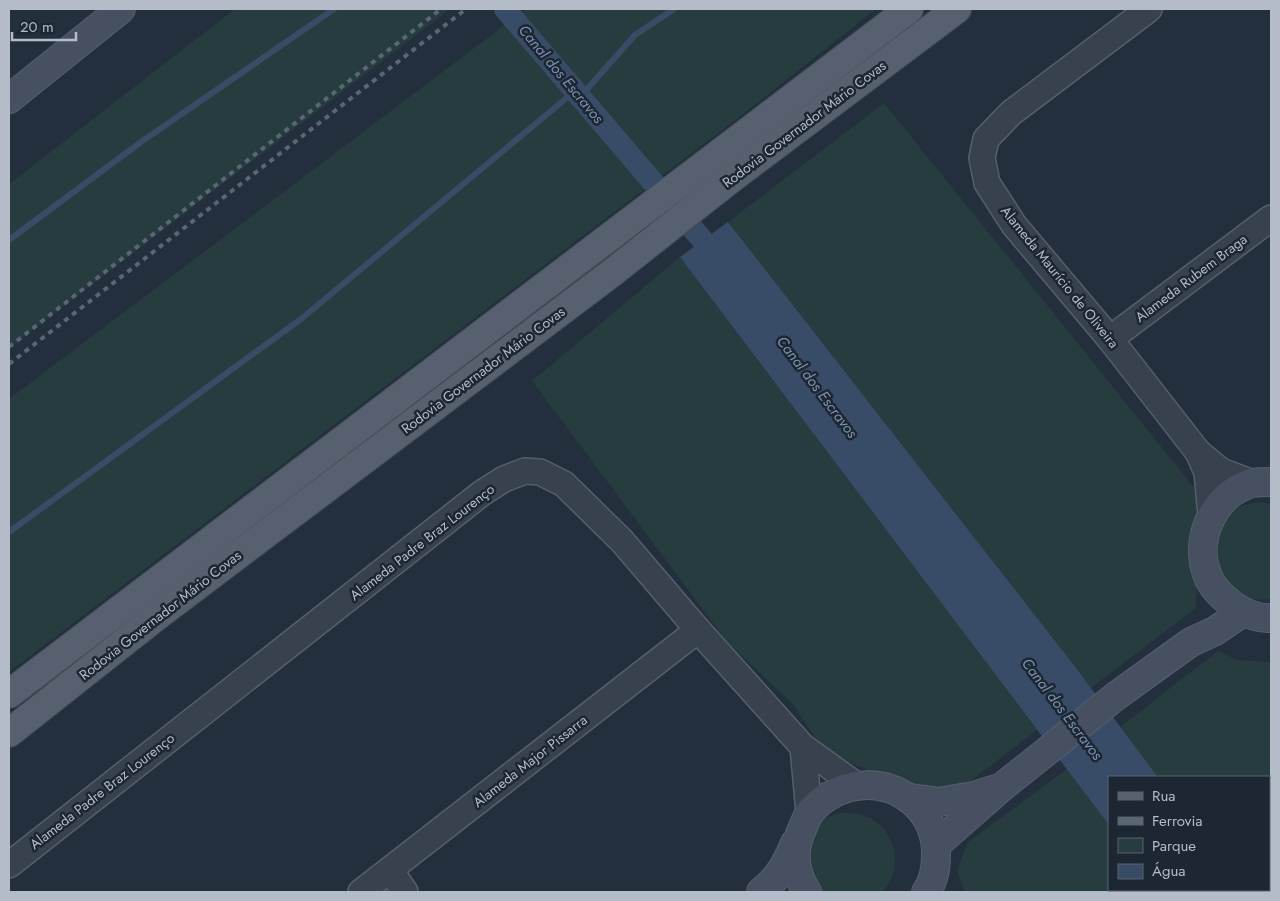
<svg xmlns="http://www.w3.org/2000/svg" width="1280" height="901" font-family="Jost,sans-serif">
  <rect width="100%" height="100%" fill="#242f3e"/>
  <!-- green -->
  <g fill="#263c3f">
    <path d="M235 9H450L9 348V184Z"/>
    <path d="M526 9H876L742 115 9 672V399Z"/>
    <path d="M884 103 1200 495 1196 608 1091 688 728 222Z"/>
    <path d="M680 257 1037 730 943 802 825 752 792 703 728 643 532 381Z"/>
    <path d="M1262 502 1271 505V599C1248 601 1238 598 1220 583L1213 529C1229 509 1237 505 1262 502Z"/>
    <path d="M1218 651 1237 660 1271 662V892H1245L1243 890H1269V777H1158L1120 727Z"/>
    <path d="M1067 769 1109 825V890H1157L1159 892H965L957 871 968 842Z"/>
    <path d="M838 813C851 813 864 813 875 821 897 837 903 872 882 892H812L807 834 820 820Z"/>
  </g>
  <!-- water -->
  <path fill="#394c67" d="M728 222 1076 668 1158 777H1109V825L680 257Z"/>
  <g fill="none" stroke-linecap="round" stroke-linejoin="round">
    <!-- stream -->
    <g stroke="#394c67" stroke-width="6">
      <path d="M580 97 635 35 674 9"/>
      <path d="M9 240 141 142 334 9"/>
      <path d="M9 532 301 319 575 91"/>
    </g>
    <!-- canal -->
    <path stroke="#394c67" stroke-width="22" d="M505 9 722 263"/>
    <!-- street casing -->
    <g stroke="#565f6c" stroke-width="28">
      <g id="street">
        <path d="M1149 9 1011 113 986 139 982 158 987 183 1014 225 1110 339 1198 452 1207 472 1211 515"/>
        <path d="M1110 339 1271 218"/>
        <path d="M1198 452 1221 471 1253 483"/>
        <path d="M803 747 809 813"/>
        <path d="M9 865 482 493 504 479 525 471 540 472 564 484 622 541 698 630 803 747 856 785"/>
        <path d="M390 870 405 892"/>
        <path d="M361 892 698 630"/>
      </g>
    </g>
    <!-- secondary casing -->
    <g stroke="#565f6c" stroke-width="30">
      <g id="secondary">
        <path d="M9 99 121 9"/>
        <path d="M1271 482C1265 482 1258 482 1252 483 1212 495 1192 542 1209 579 1215 591 1225 599 1235 607 1245 613 1259 619 1271 618"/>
        <path d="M908 798 939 802 973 796 996 789"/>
        <path d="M937 844 1002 787 1116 696 1191 642 1215 631 1243 612"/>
        <path d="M761 892C780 876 785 866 795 843"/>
        <path d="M807 892C794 872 792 849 803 827 805 823 806 818 809 814 814 807 822 800 829 796 877 767 938 799 936 856 936 870 934 881 926 892"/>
      </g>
    </g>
    <!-- primary casing -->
    <g stroke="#414a57" stroke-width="30">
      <g id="primary">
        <path d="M9 694 909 9"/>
        <path d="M9 733 157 616 613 272 732 178 957 9"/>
      </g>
    </g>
    <!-- street -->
    <use href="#street" stroke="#38414e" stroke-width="25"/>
    <!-- secondary -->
    <use href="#secondary" stroke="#465061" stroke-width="28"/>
    <!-- primary -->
    <use href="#primary" stroke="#56606e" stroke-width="28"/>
    <!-- rail -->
    <g stroke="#5a6575" stroke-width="4" stroke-dasharray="5 5" stroke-linecap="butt">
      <path d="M9 347 441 9"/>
      <path d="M9 364 466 9"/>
    </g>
  </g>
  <g text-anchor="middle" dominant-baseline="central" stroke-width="5" stroke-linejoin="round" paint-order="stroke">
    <!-- street labels -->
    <g font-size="14" fill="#b4bcc9" stroke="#1d2633">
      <text transform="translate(804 124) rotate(-37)">Rodovia Governador Mário Covas</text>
      <text transform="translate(1060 277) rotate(51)">Alameda Maurício de Oliveira</text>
      <text transform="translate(1191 278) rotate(-37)">Alameda Rubem Braga</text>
      <text transform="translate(483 370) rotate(-37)">Rodovia Governador Mário Covas</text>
      <text transform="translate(422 542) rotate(-38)">Alameda Padre Braz Lourenço</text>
      <text transform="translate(160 615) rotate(-38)">Rodovia Governador Mário Covas</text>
      <text transform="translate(530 761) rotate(-38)">Alameda Major Pissarra</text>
      <text transform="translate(102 791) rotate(-38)">Alameda Padre Braz Lourenço</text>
    </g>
    <!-- water labels -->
    <g font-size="15" font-style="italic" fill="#7c92b1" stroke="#1d2633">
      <text transform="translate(561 74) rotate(50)">Canal dos Escravos</text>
      <text transform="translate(817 387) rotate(53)">Canal dos Escravos</text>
      <text transform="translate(1062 709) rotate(53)">Canal dos Escravos</text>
    </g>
  </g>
  <!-- border -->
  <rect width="1280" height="901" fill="none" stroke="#b4bcc9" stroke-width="20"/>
  <!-- legend -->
  <rect x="1108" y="776" width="162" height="115" fill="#1d2633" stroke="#59626f"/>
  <rect x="1118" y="792" width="25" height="8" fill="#56606e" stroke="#59626f"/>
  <text x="1152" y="801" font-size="15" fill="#b4bcc9">Rua</text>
  <rect x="1118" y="817" width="25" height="8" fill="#5a6575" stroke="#59626f"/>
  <text x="1152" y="826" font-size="15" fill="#b4bcc9">Ferrovia</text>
  <rect x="1118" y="838" width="25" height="15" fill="#263c3f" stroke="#59626f"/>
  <text x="1152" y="851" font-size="15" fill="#b4bcc9">Parque</text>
  <rect x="1118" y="864" width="25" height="15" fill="#394c67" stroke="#59626f"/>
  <text x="1152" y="876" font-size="15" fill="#b4bcc9">Água</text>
  <!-- scale -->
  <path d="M12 32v8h64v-8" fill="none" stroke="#b4bcc9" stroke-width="2.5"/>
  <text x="20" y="32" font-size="15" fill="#b4bcc9" stroke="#1d2633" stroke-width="4" paint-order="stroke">20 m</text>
</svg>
